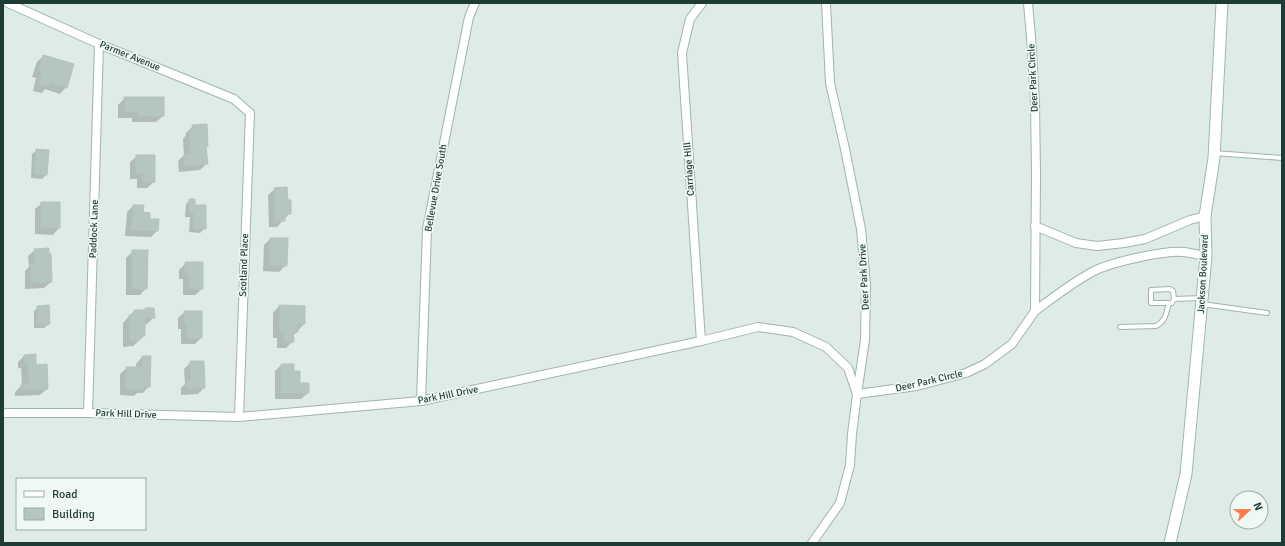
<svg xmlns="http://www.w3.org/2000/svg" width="1285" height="546" font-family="Signika,sans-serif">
  <rect width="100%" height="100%" fill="#deebe6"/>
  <!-- shadow -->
  <g fill="#0003">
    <path d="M43 56 66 87 60 94 45 89 42 93 33 91 36 78 32 77 37 62Z"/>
    <path d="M125 98 163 116 156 122H132V118H118V105Z"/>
    <path d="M193 126 207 146 206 148 207 163 200 170 179 172 178 161 184 155 183 139 186 135V133Z"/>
    <path d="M37 150 46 175 42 179 31 178 32 154Z"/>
    <path d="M137 156 154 182 147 188H137V179H130V162Z"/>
    <path d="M275 189 287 201 290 213 277 227H269L268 195Z"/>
    <path d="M190 200 205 228 200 233 189 232 190 217H185L186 204Z"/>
    <path d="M42 203H59V228L53 235 35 234V209Z"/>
    <path d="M133 206 149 220 157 231 151 237 125 236 127 212Z"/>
    <path d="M270 239 286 265 279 272 263 271 264 245Z"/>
    <path d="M35 250 51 282 44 288 25 289V271L29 267 28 256Z"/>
    <path d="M133 251 146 288 140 295H126V258Z"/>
    <path d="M186 263 202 289 195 295H183V279H179V270Z"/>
    <path d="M279 306 304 324 293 336V341L286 348H277V338H273V313Z"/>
    <path d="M38 307 49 324 44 328H34V311Z"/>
    <path d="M153 309 154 317 147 324H144V336L133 346 123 347V323L134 311Z"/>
    <path d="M185 312 201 338 195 344H181V329H178V318Z"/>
    <path d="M24 356 47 389 40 395 15 396V392L22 385 21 368H18V362Z"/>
    <path d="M142 357 149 386 143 393H137L134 396 120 395V374L127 368H136V364Z"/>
    <path d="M191 362 204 388 198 394 181 395V388L185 384 184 369Z"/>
    <path d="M281 365 293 372 299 384 308 393 301 399H275V371Z"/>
  </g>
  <!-- building -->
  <g fill="#b4c6bf" stroke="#b0c5bd">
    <path d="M43 55 74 64 67 88 50 83 49 87 38 84 42 71 38 70Z"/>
    <path d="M124 97H164V116H138V112H125Z"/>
    <path d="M207 124 208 146 206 147 208 164 185 166 184 154 191 153 189 131H193L192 125Z"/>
    <path d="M36 149 49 150 47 175 34 174Z"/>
    <path d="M136 155H155V182H143V173H136Z"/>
    <path d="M287 187 288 200H291V214H285V221H275L274 188Z"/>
    <path d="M189 199H195V205H206V229H193L194 213H189Z"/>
    <rect x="41" y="202" width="19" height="26"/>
    <path d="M133 205H144L143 212 150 213V219H159L158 231 131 230Z"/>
    <path d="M270 238H288L287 266 269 265Z"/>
    <path d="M49 248V254L51 253 52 282 31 283V263H35L34 249Z"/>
    <path d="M132 250H148L147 289H132Z"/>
    <path d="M185 262H203V289H189V273H185Z"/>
    <path d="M49 305 50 324 38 325 37 306Z"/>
    <path d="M279 305 305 306V324H298V332H293L294 342H284L283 331 280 332Z"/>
    <path d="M145 308H154L155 318H145V336H140V340L130 341 129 315H134V310H145Z"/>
    <path d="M184 311H202V338H187V323H184Z"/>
    <path d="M36 354V365L47 364 48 389 21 390V384H29L28 362H24V355Z"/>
    <path d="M142 356H151L150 387H142V390L126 389V367H142Z"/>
    <path d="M190 361H204L205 388 187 389V381H191Z"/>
    <path d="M281 364H294V371H300V383H309V393H281Z"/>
  </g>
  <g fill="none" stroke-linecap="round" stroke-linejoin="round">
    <!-- lane casing -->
    <g stroke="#a1b3ad" stroke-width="6">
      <g id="lane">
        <path d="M1214 153 1282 158"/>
        <path d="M1174 299 1173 291 1170 289 1151 290V303H1172L1174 299 1202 298"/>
        <path d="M1202 304 1267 313"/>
        <path d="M1120 327 1156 326C1166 321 1166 313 1169 303"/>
      </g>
    </g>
    <!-- street casing -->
    <g stroke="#a1b3ad" stroke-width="10">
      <g id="street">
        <path d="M8 3 99 44 234 99 250 113 239 417"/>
        <path d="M1035 226 1076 243 1097 246 1124 243 1145 239 1190 220 1205 216"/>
        <path d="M1035 311C1054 297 1073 282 1094 271 1112 262 1165 250 1184 252 1191 253 1199 255 1206 256"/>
        <path d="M701 341 682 53 690 19 702 3"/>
        <path d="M421 401 427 229 469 17 475 3"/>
        <path d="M3 413H88L239 417 421 401 701 341 758 327 793 332 826 347 848 368 857 394 917 386 966 373 985 364 1012 344 1035 311 1036 174 1035 102 1031 37 1028 3"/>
        <path d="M88 413 99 44"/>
        <path d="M812 543 840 503 850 465 852 434 857 394 865 340 866 285 861 229 845 149 830 83 826 3"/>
      </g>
    </g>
    <!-- secondary casing -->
    <g stroke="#9cb8ae" stroke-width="13">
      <path id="secondary" d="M1170 543 1186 474 1206 256 1205 216 1214 158 1222 3"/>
    </g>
    <!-- lane -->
    <use href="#lane" stroke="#fff" stroke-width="4"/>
    <!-- street -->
    <use href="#street" stroke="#fff" stroke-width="8"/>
    <!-- secondary -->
    <use href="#secondary" stroke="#fff" stroke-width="11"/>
  </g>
  <g text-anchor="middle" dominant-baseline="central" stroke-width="3.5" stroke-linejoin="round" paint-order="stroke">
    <!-- street labels -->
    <g font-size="10" fill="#1e3c35" stroke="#eff8f3">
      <text transform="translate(130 56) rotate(22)">Parmer Avenue</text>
      <text transform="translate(1033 78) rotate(-93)">Deer Park Circle</text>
      <text transform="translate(689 169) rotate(-94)">Carriage Hill</text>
      <text transform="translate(436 188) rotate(-80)">Bellevue Drive South</text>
      <text transform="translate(94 229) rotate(-88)">Paddock Lane</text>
      <text transform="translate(244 265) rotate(-88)">Scotland Place</text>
      <text transform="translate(1203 274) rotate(-87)">Jackson Boulevard</text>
      <text transform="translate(864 277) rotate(-93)">Deer Park Drive</text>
      <text transform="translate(929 381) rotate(-13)">Deer Park Circle</text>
      <text transform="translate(448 395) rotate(-11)">Park Hill Drive</text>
      <text transform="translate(126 414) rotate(2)">Park Hill Drive</text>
    </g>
  </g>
  <!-- border -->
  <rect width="1285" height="546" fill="none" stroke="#1e3c35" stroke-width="8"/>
  <!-- legend -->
  <rect x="16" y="478" width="130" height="52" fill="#eff8f3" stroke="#9bada7"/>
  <rect x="24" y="491" width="20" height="6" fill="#ffffff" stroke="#9bada7"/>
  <text x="52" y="498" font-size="12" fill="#1e3c35">Road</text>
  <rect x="24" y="508" width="20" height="12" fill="#b4c6bf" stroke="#9bada7"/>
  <text x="52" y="518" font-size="12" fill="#1e3c35">Building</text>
  <!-- north arrow -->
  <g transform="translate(1249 510) rotate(68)"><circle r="19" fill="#eff8f3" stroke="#9bada7"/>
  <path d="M0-3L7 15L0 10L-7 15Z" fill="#fd7a4b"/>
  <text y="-6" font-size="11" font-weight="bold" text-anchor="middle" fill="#1e3c35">N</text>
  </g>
</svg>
